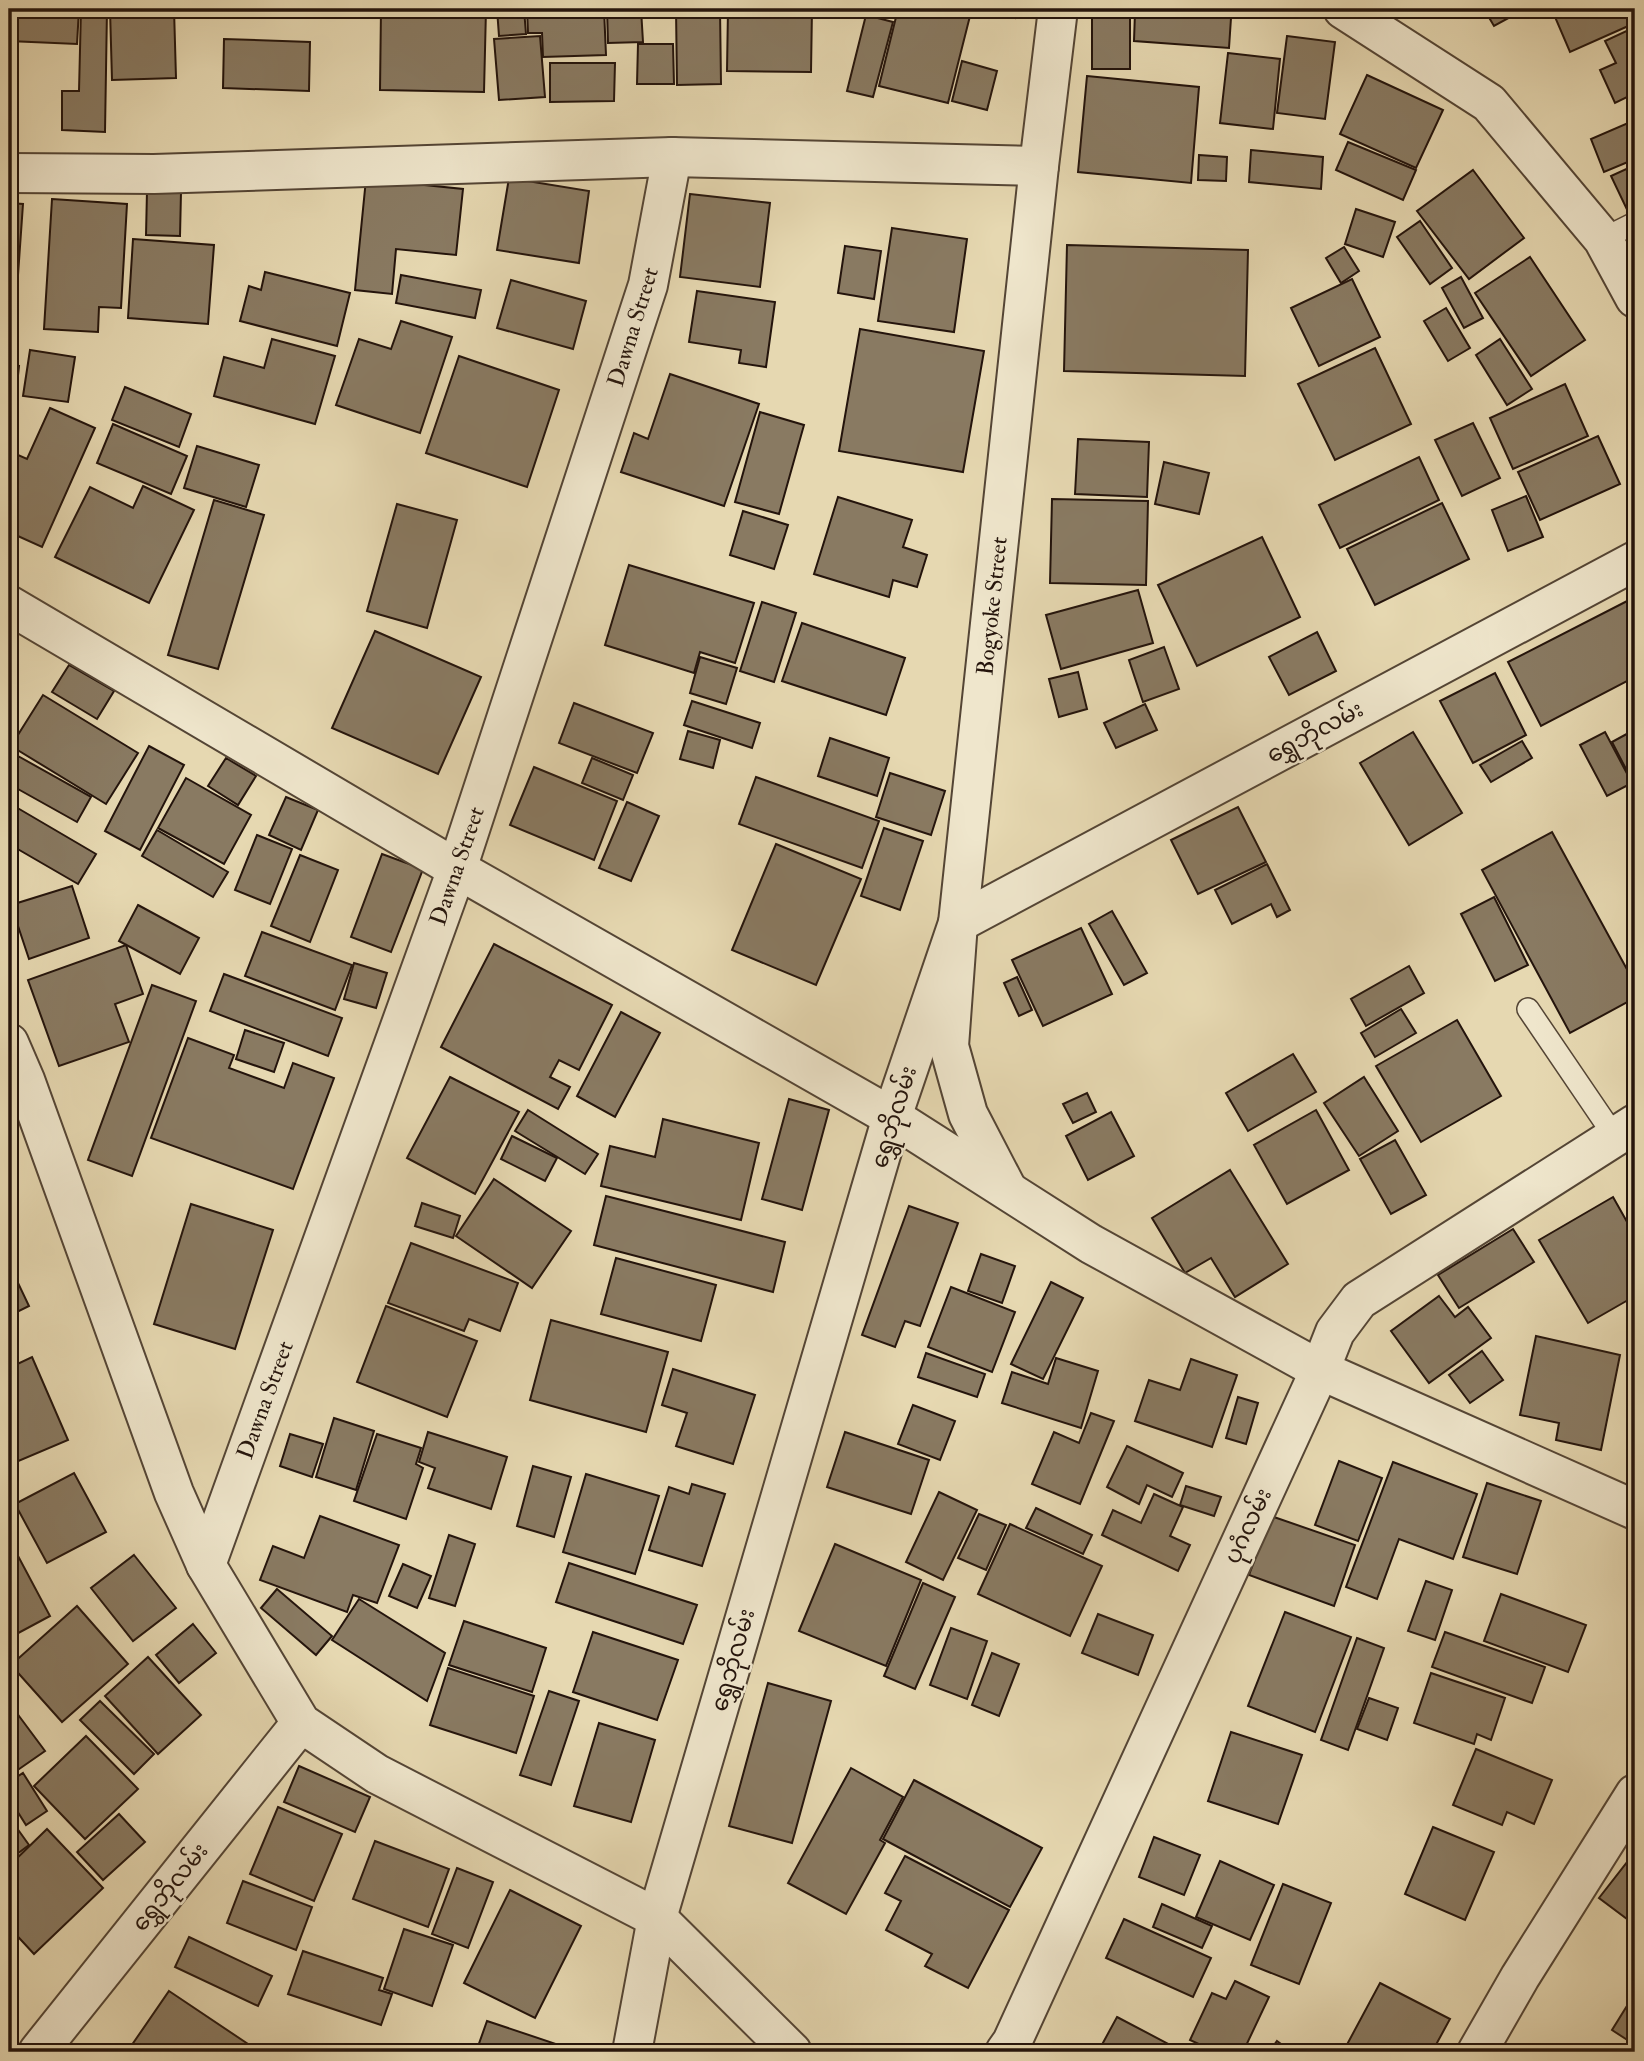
<svg xmlns="http://www.w3.org/2000/svg" width="1644" height="2061" font-family="'IM FELL Double Pica','Noto Sans Myanmar',serif">
  <rect width="100%" height="100%" fill="#e6d8b1"/>
  <filter id="stains"><feTurbulence type="fractalNoise" baseFrequency=".00286" numOctaves="4"/><feColorMatrix values="0 0 0 0 .2 0 0 0 0 .09 0 0 0 0 .02 0 0 0 .5 -.17"/></filter>
  <radialGradient id="worn" r=".72"><stop offset=".6" stop-color="#630" stop-opacity="0"/><stop offset="1" stop-color="#630" stop-opacity=".3"/></radialGradient>
  <!-- building -->
  <g fill="#897a62" stroke="#24140c" stroke-width="2">
    <path d="M9 9H79L77 44 9 41Z"/>
    <path d="M81 9H107L105 132 62 130V91H79Z"/>
    <path d="M110 9H174L176 78 112 80Z"/>
    <path d="M381 9H486L484 92 380 90Z"/>
    <path d="M497 9H524L526 34 499 36Z"/>
    <path d="M527 9H604L606 55 543 57 542 33H528Z"/>
    <path d="M607 9H641L643 42 608 43Z"/>
    <path d="M676 9H720L721 84 677 85Z"/>
    <path d="M728 9H812L811 72 727 71Z"/>
    <path d="M843 9H879L878 16Z"/>
    <path d="M898 9H943L970 16 948 103 879 86Z"/>
    <path d="M984 9H1018L1015 18Z"/>
    <rect x="1092" y="9" width="38" height="60"/>
    <path d="M1484 9H1525L1494 26Z"/>
    <path d="M1554 9H1635V23L1570 52 1552 10Z"/>
    <path d="M1135 12 1231 18 1229 48 1134 41Z"/>
    <path d="M866 15 893 22 873 97 847 91Z"/>
    <path d="M1635 27V104L1631 95 1615 103 1600 70 1616 63 1605 41Z"/>
    <path d="M540 36 545 97 499 100 494 39Z"/>
    <path d="M1287 36 1335 42 1325 119 1277 113Z"/>
    <path d="M224 39 310 42 309 91 223 88Z"/>
    <path d="M638 44H673L674 84H637Z"/>
    <path d="M1228 53 1280 59 1273 129 1220 123Z"/>
    <path d="M962 61 997 71 987 110 952 101Z"/>
    <path d="M550 63H615L614 101 550 102Z"/>
    <path d="M1367 75 1443 110 1416 168 1340 134Z"/>
    <path d="M1087 76 1199 87 1191 183 1078 172Z"/>
    <path d="M1635 120V159L1604 172 1591 139Z"/>
    <path d="M1348 142 1416 170 1403 200 1336 170Z"/>
    <path d="M1251 150 1323 157 1321 189 1249 182Z"/>
    <path d="M1199 155 1227 157 1226 181 1198 180Z"/>
    <path d="M1635 165V216L1631 218 1611 176Z"/>
    <path d="M1473 170 1524 238 1469 279 1417 211Z"/>
    <path d="M509 178 589 191 579 263 497 250Z"/>
    <path d="M366 179 463 189 456 255 396 249 392 294 355 290Z"/>
    <path d="M147 191 181 192 180 236 146 235Z"/>
    <path d="M690 194 770 203 760 287 680 277Z"/>
    <path d="M52 199 127 204 121 308 99 307 98 332 44 329Z"/>
    <path d="M9 203 23 204 13 346H9Z"/>
    <path d="M1356 209 1395 222 1383 257 1345 244Z"/>
    <path d="M1420 221 1452 268 1430 284 1397 237Z"/>
    <path d="M892 228 967 239 954 332 878 321Z"/>
    <path d="M133 239 214 245 208 324 128 318Z"/>
    <path d="M1067 245 1248 250 1245 376 1064 371Z"/>
    <path d="M845 246 881 251 874 299 838 293Z"/>
    <path d="M1344 247 1359 271 1341 283 1326 258Z"/>
    <path d="M1530 257 1585 340 1531 376 1475 293Z"/>
    <path d="M265 272 350 293 337 346 240 321 249 286 261 290Z"/>
    <path d="M401 275 481 290 475 318 396 303Z"/>
    <path d="M1461 277 1483 318 1464 328 1442 288Z"/>
    <path d="M1352 279 1380 337 1319 366 1291 308Z"/>
    <path d="M511 280 586 301 573 349 497 328Z"/>
    <path d="M697 291 775 302 766 367 739 363 741 350 689 342Z"/>
    <path d="M1446 308 1470 348 1448 361 1424 321Z"/>
    <path d="M401 321 452 337 420 433 336 405 359 339 391 349Z"/>
    <path d="M860 329 984 351 963 472 839 451Z"/>
    <path d="M272 339 335 356 315 424 214 396 224 357 264 368Z"/>
    <path d="M1500 339 1532 389 1507 405 1476 355Z"/>
    <path d="M1375 348 1411 424 1335 460 1298 384Z"/>
    <path d="M30 350 75 357 68 402 23 396Z"/>
    <path d="M459 356 559 390 527 487 426 453Z"/>
    <path d="M9 365 19 366 11 440H9Z"/>
    <path d="M670 374 759 404 724 506 621 472 634 433 648 439Z"/>
    <path d="M1565 384 1588 436 1513 469 1490 418Z"/>
    <path d="M125 387 191 414 179 447 112 420Z"/>
    <path d="M50 408 95 428 42 547 9 532V451L27 459Z"/>
    <path d="M760 412 804 425 779 514 735 502Z"/>
    <path d="M1473 423 1500 478 1462 496 1435 440Z"/>
    <path d="M113 424 187 456 171 494 97 463Z"/>
    <path d="M1598 436 1620 484 1540 520 1518 472Z"/>
    <path d="M1078 439 1149 442 1147 497 1075 494Z"/>
    <path d="M197 446 259 465 246 507 184 488Z"/>
    <path d="M1419 457 1439 500 1340 548 1319 505Z"/>
    <path d="M1164 462 1209 473 1199 514 1155 504Z"/>
    <path d="M143 486 194 510 149 603 55 557 90 487 133 508Z"/>
    <path d="M1526 496 1543 537 1508 551 1492 510Z"/>
    <path d="M838 497 912 520 903 547 927 555 917 587 893 580 889 597 814 574Z"/>
    <path d="M1052 499 1148 501 1146 585 1050 583Z"/>
    <path d="M214 500 264 515 218 669 168 655Z"/>
    <path d="M1442 503 1469 559 1375 605 1347 549Z"/>
    <path d="M397 504 457 520 427 628 367 611Z"/>
    <path d="M743 511 788 525 774 569 730 555Z"/>
    <path d="M1262 537 1300 617 1197 666 1158 585Z"/>
    <path d="M629 565 754 603 735 663 700 652 694 673 605 645Z"/>
    <path d="M1138 590 1153 643 1061 669 1046 615Z"/>
    <path d="M1635 597V677L1541 726 1508 662Z"/>
    <path d="M762 602 796 613 774 682 740 671Z"/>
    <path d="M802 623 905 658 886 715 782 681Z"/>
    <path d="M375 631 481 677 438 774 332 728Z"/>
    <path d="M1317 632 1336 671 1289 695 1269 657Z"/>
    <path d="M1164 647 1179 689 1143 702 1129 660Z"/>
    <path d="M700 657 737 668 726 704 690 693Z"/>
    <path d="M69 665 114 691 97 719 52 692Z"/>
    <path d="M1078 672 1087 709 1059 717 1049 679Z"/>
    <path d="M1495 673 1526 735 1473 763 1440 701Z"/>
    <path d="M43 695 138 753 106 804 11 746Z"/>
    <path d="M692 701 760 723 752 748 684 725Z"/>
    <path d="M574 703 653 733 637 773 559 743Z"/>
    <path d="M1145 704 1157 730 1116 748 1104 723Z"/>
    <path d="M1634 730 1635 763 1626 769 1612 742Z"/>
    <path d="M688 731 720 740 713 768 680 759Z"/>
    <path d="M1413 732 1462 813 1409 845 1360 763Z"/>
    <path d="M1605 732 1632 783 1607 796 1580 745Z"/>
    <path d="M830 738 889 758 877 796 818 776Z"/>
    <path d="M1522 741 1532 758 1491 782 1480 765Z"/>
    <path d="M149 746 184 765 140 850 105 831Z"/>
    <path d="M18 756 91 797 77 822 9 784V773Z"/>
    <path d="M226 758 256 776 238 805 208 786Z"/>
    <path d="M592 758 633 775 623 800 582 783Z"/>
    <path d="M534 767 617 801 594 860 510 825Z"/>
    <path d="M890 773 945 791 931 835 876 817Z"/>
    <path d="M756 777 879 821 862 868 739 824Z"/>
    <path d="M186 778 251 815 224 864 158 828Z"/>
    <path d="M286 797 318 810 301 850 269 835Z"/>
    <path d="M627 802 659 816 631 881 599 868Z"/>
    <path d="M9 803 96 854 78 884 9 844Z"/>
    <path d="M1238 807 1266 862 1198 894 1171 840Z"/>
    <path d="M884 828 923 841 900 910 861 896Z"/>
    <path d="M157 830 228 872 213 897 142 856Z"/>
    <path d="M1552 832 1635 984V998L1570 1033 1482 870Z"/>
    <path d="M257 835 292 849 270 904 235 890Z"/>
    <path d="M776 844 861 879 816 985 732 950Z"/>
    <path d="M382 854 423 869 391 952 351 937Z"/>
    <path d="M300 855 338 870 310 942 271 926Z"/>
    <path d="M1267 864 1290 910 1277 917 1271 904 1232 924 1215 890Z"/>
    <path d="M72 886 89 938 29 959 11 905Z"/>
    <path d="M1494 897 1528 965 1495 981 1461 914Z"/>
    <path d="M138 905 199 938 180 974 119 941Z"/>
    <path d="M1112 911 1147 973 1124 985 1089 924Z"/>
    <path d="M1081 928 1112 994 1043 1026 1012 960Z"/>
    <path d="M262 932 352 965 335 1010 245 976Z"/>
    <path d="M494 944 612 1005 579 1070 559 1060 550 1077 570 1087 558 1109 441 1047Z"/>
    <path d="M126 945 143 994 115 1004 129 1042 59 1066 28 980Z"/>
    <path d="M354 963 387 973 376 1008 344 999Z"/>
    <path d="M1409 966 1424 993 1366 1026 1351 999Z"/>
    <path d="M224 974 342 1018 328 1056 210 1011Z"/>
    <path d="M1017 977 1032 1010 1019 1016 1004 983Z"/>
    <path d="M152 985 196 1001 132 1176 88 1160Z"/>
    <path d="M1401 1009 1416 1033 1375 1057 1361 1033Z"/>
    <path d="M621 1012 660 1033 615 1117 577 1096Z"/>
    <path d="M1457 1020 1501 1096 1421 1142 1376 1066Z"/>
    <path d="M245 1030 284 1043 274 1072 236 1059Z"/>
    <path d="M188 1038 234 1055 229 1068 284 1088 293 1063 334 1078 293 1189 151 1138Z"/>
    <path d="M1293 1054 1316 1092 1248 1131 1226 1093Z"/>
    <path d="M450 1077 519 1112 475 1194 407 1158Z"/>
    <path d="M1364 1077 1398 1131 1359 1156 1324 1103Z"/>
    <path d="M1087 1093 1096 1112 1073 1123 1063 1104Z"/>
    <path d="M789 1099 829 1110 802 1210 762 1199Z"/>
    <path d="M528 1110 598 1154 585 1174 515 1131Z"/>
    <path d="M1316 1110 1349 1170 1287 1204 1254 1145Z"/>
    <path d="M1111 1112 1134 1156 1088 1180 1066 1136Z"/>
    <path d="M663 1119 759 1143 741 1220 601 1186 610 1146 655 1157Z"/>
    <path d="M512 1136 557 1158 545 1181 501 1159Z"/>
    <path d="M1395 1140 1426 1195 1391 1214 1360 1159Z"/>
    <path d="M1230 1170 1288 1264 1235 1297 1211 1258 1185 1273 1152 1218Z"/>
    <path d="M494 1179 571 1231 532 1288 456 1236Z"/>
    <path d="M606 1196 785 1242 773 1292 594 1245Z"/>
    <path d="M1613 1197 1635 1236V1296L1588 1323 1539 1240Z"/>
    <path d="M422 1203 460 1216 453 1238 415 1226Z"/>
    <path d="M191 1204 273 1230 235 1349 154 1324Z"/>
    <path d="M909 1206 958 1223 920 1326 905 1321 895 1347 862 1335Z"/>
    <path d="M1513 1229 1534 1262 1459 1308 1438 1275Z"/>
    <path d="M411 1243 518 1283 500 1331 469 1319 464 1331 388 1303Z"/>
    <path d="M981 1254 1015 1266 1002 1303 968 1291Z"/>
    <path d="M616 1258 716 1285 701 1341 601 1314Z"/>
    <path d="M9 1264 29 1306 9 1316Z"/>
    <path d="M1051 1282 1083 1298 1043 1379 1011 1364Z"/>
    <path d="M951 1287 1015 1312 992 1372 928 1347Z"/>
    <path d="M1439 1296 1455 1317 1468 1307 1491 1338 1429 1383 1391 1331Z"/>
    <path d="M386 1306 477 1341 447 1417 357 1382Z"/>
    <path d="M551 1320 668 1352 646 1432 530 1400Z"/>
    <path d="M1536 1336 1620 1355 1601 1450 1556 1440 1559 1423 1520 1415Z"/>
    <path d="M1482 1351 1503 1380 1470 1403 1449 1375Z"/>
    <path d="M926 1353 985 1374 977 1397 918 1377Z"/>
    <path d="M32 1357 68 1440 9 1465V1368Z"/>
    <path d="M1056 1358 1098 1371 1081 1428 1002 1403 1012 1372 1048 1384Z"/>
    <path d="M1191 1359 1237 1375 1212 1447 1135 1421 1149 1380 1180 1390Z"/>
    <path d="M673 1369 755 1395 733 1464 676 1446 687 1413 662 1405Z"/>
    <path d="M1238 1397 1258 1403 1246 1444 1226 1438Z"/>
    <path d="M913 1405 955 1421 940 1460 898 1444Z"/>
    <path d="M1091 1413 1114 1421 1080 1504 1032 1484 1054 1432 1079 1443Z"/>
    <path d="M334 1418 374 1431 356 1490 316 1477Z"/>
    <path d="M428 1432 507 1457 491 1509 428 1488 435 1468 419 1462Z"/>
    <path d="M845 1432 929 1460 911 1514 827 1487Z"/>
    <path d="M290 1434 323 1444 312 1477 280 1466Z"/>
    <path d="M377 1434 421 1448 416 1464 423 1468 406 1519 354 1501Z"/>
    <path d="M1127 1446 1183 1473 1172 1497 1147 1485 1139 1504 1107 1487Z"/>
    <path d="M1339 1461 1382 1478 1358 1541 1315 1525Z"/>
    <path d="M1393 1462 1477 1494 1453 1559 1399 1539 1377 1599 1346 1587Z"/>
    <path d="M533 1466 571 1477 554 1537 517 1526Z"/>
    <path d="M74 1473 106 1532 47 1563 15 1504Z"/>
    <path d="M586 1474 659 1496 635 1574 563 1552Z"/>
    <path d="M1487 1483 1541 1501 1517 1574 1463 1557Z"/>
    <path d="M692 1484 725 1494 702 1566 649 1550 669 1487 689 1494Z"/>
    <path d="M1186 1486 1221 1497 1214 1516 1180 1505Z"/>
    <path d="M939 1492 977 1510 943 1580 906 1562Z"/>
    <path d="M1154 1494 1183 1507 1170 1536 1190 1545 1178 1571 1102 1535 1113 1510 1141 1523Z"/>
    <path d="M1036 1508 1092 1535 1083 1554 1026 1528Z"/>
    <path d="M979 1514 1006 1525 986 1570 958 1558Z"/>
    <path d="M320 1516 399 1545 377 1603 353 1595 347 1612 260 1580 273 1546 304 1558Z"/>
    <path d="M1271 1516 1355 1545 1334 1606 1249 1575Z"/>
    <path d="M1010 1524 1102 1566 1070 1636 978 1594Z"/>
    <path d="M449 1535 475 1544 455 1606 429 1598Z"/>
    <path d="M9 1539 50 1616 9 1638Z"/>
    <path d="M835 1544 921 1580 886 1666 799 1631Z"/>
    <path d="M134 1555 176 1608 133 1641 91 1588Z"/>
    <path d="M569 1563 697 1605 683 1644 556 1602Z"/>
    <path d="M403 1564 431 1576 417 1608 389 1596Z"/>
    <path d="M1426 1581 1452 1590 1435 1640 1408 1631Z"/>
    <path d="M923 1583 955 1597 915 1689 884 1676Z"/>
    <path d="M277 1589 332 1636 316 1655 261 1608Z"/>
    <path d="M1501 1594 1586 1625 1568 1672 1484 1641Z"/>
    <path d="M359 1599 445 1653 427 1701 332 1640Z"/>
    <path d="M77 1606 128 1664 62 1722 11 1665Z"/>
    <path d="M1285 1612 1351 1637 1315 1732 1248 1706Z"/>
    <path d="M1098 1614 1153 1635 1138 1675 1082 1653Z"/>
    <path d="M464 1621 546 1648 532 1692 449 1665Z"/>
    <path d="M193 1624 216 1653 179 1683 156 1655Z"/>
    <path d="M951 1628 987 1641 967 1699 930 1685Z"/>
    <path d="M593 1632 678 1660 657 1720 573 1692Z"/>
    <path d="M1445 1632 1545 1667 1532 1703 1432 1667Z"/>
    <path d="M1357 1638 1384 1648 1348 1750 1321 1740Z"/>
    <path d="M992 1653 1019 1664 999 1716 972 1705Z"/>
    <path d="M148 1657 201 1715 158 1754 105 1696Z"/>
    <path d="M448 1668 534 1696 516 1753 430 1725Z"/>
    <path d="M1431 1673 1505 1698 1491 1740 1477 1734 1474 1744 1414 1723Z"/>
    <path d="M768 1683 831 1701 792 1843 729 1826Z"/>
    <path d="M549 1691 579 1701 551 1785 520 1775Z"/>
    <path d="M1369 1698 1398 1708 1387 1740 1357 1729Z"/>
    <path d="M100 1701 154 1754 134 1774 80 1720Z"/>
    <path d="M19 1716 45 1751 12 1774 9 1770V1723Z"/>
    <path d="M599 1723 655 1740 631 1822 574 1806Z"/>
    <path d="M1231 1732 1302 1755 1278 1824 1208 1801Z"/>
    <path d="M86 1736 138 1789 85 1839 34 1786Z"/>
    <path d="M1476 1749 1552 1780 1534 1824 1507 1812 1502 1825 1453 1805Z"/>
    <path d="M299 1766 370 1797 355 1832 284 1802Z"/>
    <path d="M851 1768 903 1797 880 1840 885 1843 846 1914 788 1883Z"/>
    <path d="M23 1773 47 1811 26 1825 9 1798V1782Z"/>
    <path d="M914 1780 1042 1848 1010 1907 883 1839Z"/>
    <path d="M278 1807 342 1834 314 1901 250 1874Z"/>
    <path d="M119 1814 145 1842 103 1880 77 1852Z"/>
    <path d="M9 1817 29 1845 9 1860Z"/>
    <path d="M1433 1827 1494 1852 1465 1920 1405 1894Z"/>
    <path d="M47 1829 103 1888 34 1954 9 1927V1866Z"/>
    <path d="M1154 1837 1200 1855 1184 1895 1139 1877Z"/>
    <path d="M375 1841 449 1869 428 1927 353 1899Z"/>
    <path d="M1635 1852V1925L1599 1898Z"/>
    <path d="M905 1856 1009 1910 968 1988 925 1966 932 1954 886 1930 901 1901 885 1893Z"/>
    <path d="M1220 1861 1274 1885 1250 1940 1196 1917Z"/>
    <path d="M457 1868 493 1882 468 1948 432 1934Z"/>
    <path d="M243 1881 312 1907 296 1950 227 1923Z"/>
    <path d="M1283 1884 1331 1903 1299 1984 1251 1965Z"/>
    <path d="M510 1890 581 1926 535 2018 464 1983Z"/>
    <path d="M1162 1904 1212 1926 1202 1948 1153 1927Z"/>
    <path d="M1124 1919 1211 1958 1193 1997 1106 1958Z"/>
    <path d="M404 1929 453 1945 432 2006 384 1989Z"/>
    <path d="M189 1937 272 1976 258 2006 175 1967Z"/>
    <path d="M303 1951 383 1978 379 1990 392 1994 381 2025 288 1994Z"/>
    <path d="M1235 1981 1269 1997 1243 2052H1216L1190 2040 1212 1993 1226 1999Z"/>
    <path d="M1380 1983 1450 2019 1432 2052H1343Z"/>
    <path d="M169 1991 248 2044 242 2052H127Z"/>
    <path d="M1635 1993V2045L1612 2030Z"/>
    <path d="M1117 2017 1178 2049 1176 2052H1098Z"/>
    <path d="M487 2021 559 2045 556 2052H476Z"/>
    <path d="M1277 2041 1292 2052H1269Z"/>
  </g>
  <g fill="none" stroke-linecap="round" stroke-linejoin="round">
    <!-- service casing -->
    <g stroke="#544535" stroke-width="24">
      <g id="service">
        <path d="M1603 239 1635 223"/>
        <path d="M1528 1009 1615 1137"/>
      </g>
    </g>
    <!-- minor casing -->
    <g stroke="#544535" stroke-width="42">
      <g id="minor">
        <path d="M1343 9 1489 103 1603 239 1635 298"/>
        <path d="M9 173 154 174 672 157 1039 166"/>
        <path d="M9 605 457 869 892 1117 1091 1244 1320 1370 1635 1510"/>
        <path d="M9 1043 25 1080 174 1493 206 1565 301 1723 377 1774 657 1918 792 2052"/>
        <path d="M1007 1189 968 1114 949 1046 958 923 1039 166 1058 9"/>
        <path d="M206 1565 457 869 648 285 672 157"/>
        <path d="M38 2052 301 1723"/>
        <path d="M632 2052 657 1918 892 1117 958 923 1635 561"/>
        <path d="M1005 2052 1012 2042 1320 1370 1335 1332 1359 1300 1635 1124"/>
        <path d="M1477 2052 1520 1977 1635 1794"/>
      </g>
    </g>
    <!-- service -->
    <use href="#service" stroke="#efe6cc" stroke-width="21"/>
    <!-- minor -->
    <use href="#minor" stroke="#efe6cc" stroke-width="38"/>
  </g>
  <g text-anchor="middle" dominant-baseline="central" stroke-width="5" stroke-linejoin="round" paint-order="stroke">
    <!-- street labels -->
    <g font-size="23" fill="#24140c" stroke="#efe6cc">
      <text transform="translate(633 327) rotate(-73)">Dawna Street</text>
      <text transform="translate(992 606) rotate(-84)">Bogyoke Street</text>
      <text transform="translate(1315 732) rotate(-28)">ရွှေဘိုလမ်း</text>
      <text transform="translate(457 866) rotate(-71)">Dawna Street</text>
      <text transform="translate(894 1117) rotate(-73)">ရွှေဘိုလမ်း</text>
      <text transform="translate(265 1400) rotate(-70)">Dawna Street</text>
      <text transform="translate(1248 1526) rotate(-65)">ပုဂံလမ်း</text>
      <text transform="translate(733 1660) rotate(-74)">ရွှေဘိုလမ်း</text>
      <text transform="translate(170 1887) rotate(-51)">ရွှေဘိုလမ်း</text>
    </g>
  </g>
  <!-- margin -->
  <rect width="1644" height="2061" fill="none" stroke="#e6d8b1" stroke-width="35"/>
  <rect x="10" y="10" width="1623" height="2040" fill="none" stroke="#24140c" stroke-width="3.5"/>
  <rect x="18" y="18" width="1609" height="2026" fill="none" stroke="#24140c" stroke-width="2"/>
  <rect width="100%" height="100%" filter="url(#stains)"/>
  <rect width="100%" height="100%" fill="url(#worn)"/>
</svg>
